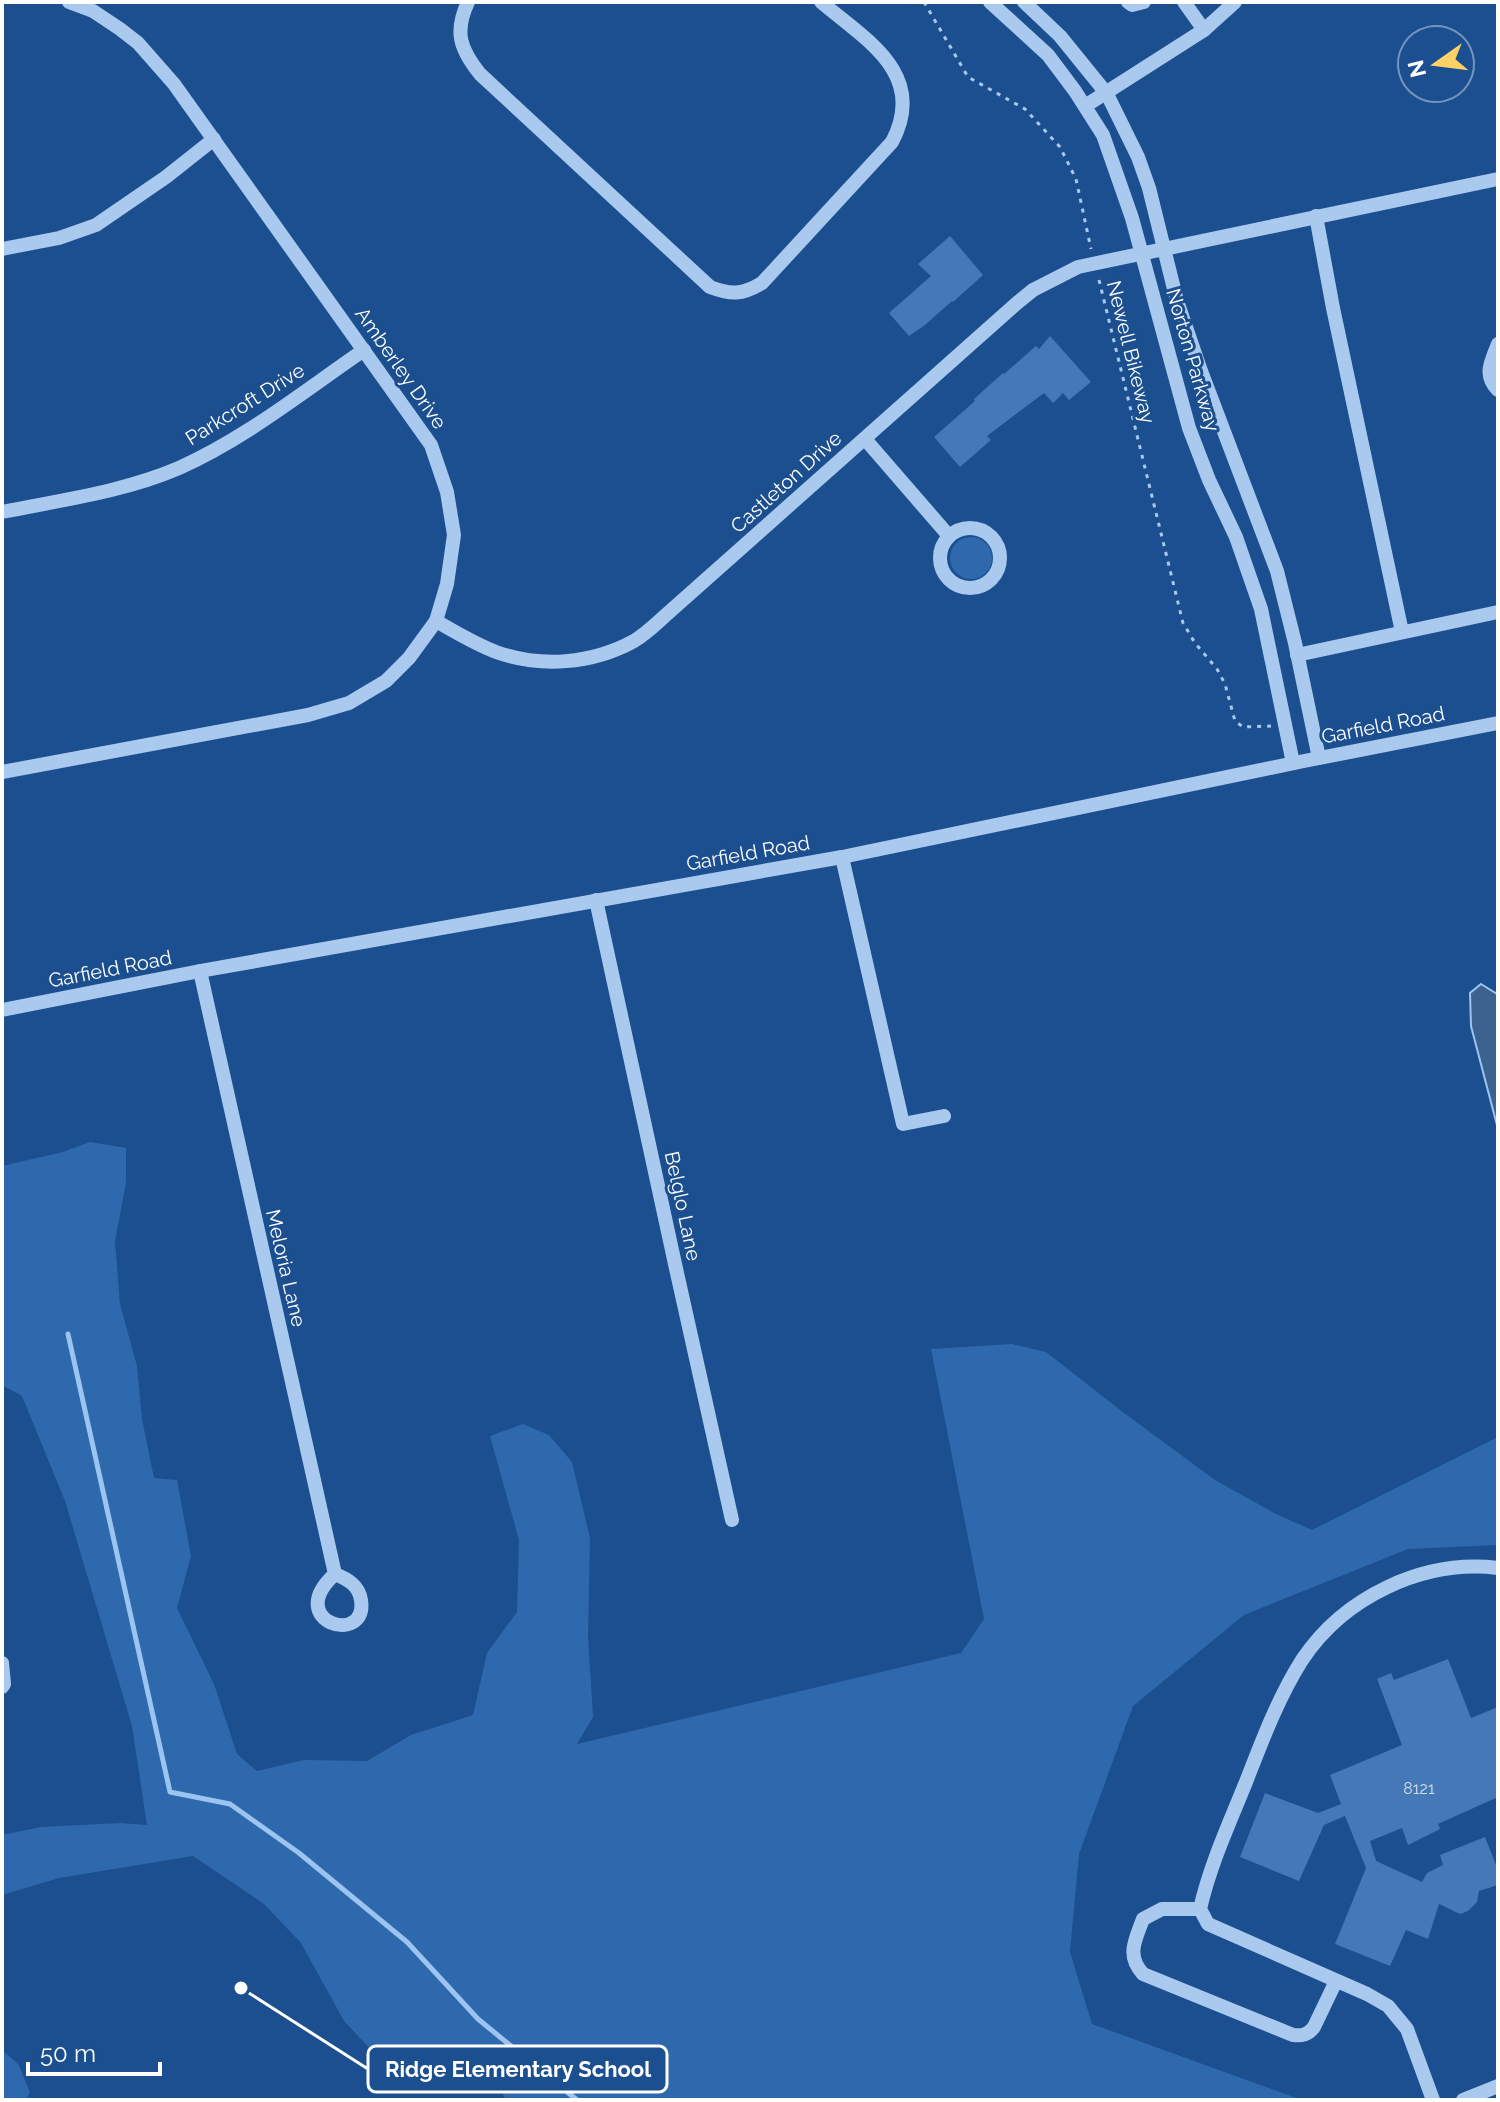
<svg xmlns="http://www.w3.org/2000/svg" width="1500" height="2102" font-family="Raleway,sans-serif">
  <rect width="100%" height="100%" fill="#1b4f8f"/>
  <!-- green -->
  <g fill="#2e69ad">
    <circle cx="971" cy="558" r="21"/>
    <path d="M90 1142 126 1148V1183L115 1241 120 1304 137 1366 142 1419 154 1478 177 1480 191 1556 177 1608 214 1684 237 1754 257 1771 304 1760 367 1761 411 1735 473 1715 487 1653 517 1612 519 1540 490 1436 523 1424 549 1435 572 1462 590 1538 588 1637 593 1717 577 1744 961 1653 984 1619 931 1349 1012 1344 1046 1352 1124 1413 1215 1480 1276 1514 1312 1530 1498 1437V1545L1408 1549 1244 1615 1133 1706 1079 1854 1070 1952 1092 2024 1302 2100H506L487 2065H443L391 2071 344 2021 301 1943 264 1904 193 1856 59 1878 2 1895V1835L41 1827 120 1823 147 1825 132 1726 65 1501 22 1396 2 1385V1166L63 1152Z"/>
    <path d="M2 2050 19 2065 30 2093 25 2100H2Z"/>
  </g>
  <!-- water -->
  <path fill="#3c6290" stroke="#9cc4f0" stroke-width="2" d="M1481 984 1497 994 1498 996V1129L1471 1026 1470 993Z"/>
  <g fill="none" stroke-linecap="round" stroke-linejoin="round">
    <!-- stream -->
    <path stroke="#9cc4f0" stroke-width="5" d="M68 1334 170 1792 230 1804 299 1853 407 1942 478 2019 577 2100"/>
  </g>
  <!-- building -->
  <g fill="#4478b7">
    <path d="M950 236 983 275 953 302 952 301 925 325 909 336 889 313 931 276 918 264Z"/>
    <path d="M1050 336 1091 382 1069 400 1063 393 1053 403 1044 393 987 436 991 440 960 467 934 437 975 401 974 399 1003 373 1004 374 1036 346 1039 349Z"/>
    <path d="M1448 1659 1471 1718 1498 1707V1797L1438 1824 1440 1829 1408 1845 1402 1828 1370 1841 1376 1861 1422 1882 1427 1873 1443 1865 1440 1855 1485 1837 1498 1870V1885L1479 1891 1477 1902 1468 1911 1460 1914 1439 1904 1428 1939 1406 1930 1390 1966 1335 1944 1366 1868 1345 1816 1324 1825 1299 1881 1240 1857 1265 1793 1318 1813 1341 1804 1330 1775 1402 1745 1377 1679 1391 1673 1394 1680Z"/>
  </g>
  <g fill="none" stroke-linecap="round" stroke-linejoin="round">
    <!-- path -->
    <g stroke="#a9c9ee" stroke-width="3" stroke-dasharray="4 6" stroke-linecap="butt">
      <path d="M924 2 968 77 1025 109 1060 147 1076 179 1091 249"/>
      <path d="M1099 280 1183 623 1195 643 1217 669 1225 684 1235 721 1243 727 1271 726"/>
    </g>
    <!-- minor -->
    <g stroke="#a9c9ee" stroke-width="14">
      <path d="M468 2C454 32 460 49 480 74L710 287C731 295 742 295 762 283L892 142C928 74 866 40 821 2"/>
      <path d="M990 2 1048 55 1075 91 1103 135 1132 218 1189 428 1209 480 1236 537 1261 609 1293 763"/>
      <path d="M1024 2 1060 36 1107 94 1138 157 1149 188 1177 301 1201 371 1277 571 1295 643 1319 758"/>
      <path d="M1128 2 1132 5 1144 2"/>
      <path d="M1184 2 1204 30"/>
      <path d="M1085 106 1204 30 1235 2"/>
      <path d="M1316 216 1333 308 1402 632"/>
      <path d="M2 249 59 238 96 225 166 177 214 139"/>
      <path d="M1498 344C1491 362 1483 375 1498 390"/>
      <path d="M865 439 949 536"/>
      <path d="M2 512C61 500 123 492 179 468 246 438 304 391 364 350"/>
      <circle cx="970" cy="558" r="30"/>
      <path d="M436 621C455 632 475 644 496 652 541 668 592 664 634 641 646 634 657 623 667 614L1017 303 1033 290 1078 267 1498 179"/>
      <path d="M1297 655 1498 612"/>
      <path d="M2 772 308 715 349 703 386 681 409 658 436 621 447 584 454 535 447 492 431 445 174 84 138 43 120 29 93 11 69 2"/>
      <path d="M842 857 903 1124 944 1116"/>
      <path d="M596 900 675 1264 732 1520"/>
      <path d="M200 971 335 1574C282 1622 368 1647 361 1600 359 1585 347 1579 335 1574"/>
      <path d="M2 1010 200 971 842 857 1304 761 1498 723"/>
      <path d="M2 1663 4 1684 2 1687"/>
      <path d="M1200 1909H1162L1143 1919C1135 1941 1126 1955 1143 1974L1293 2035C1302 2036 1308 2035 1314 2027L1336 1981"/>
      <path d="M1433 2100 1407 2029 1388 2006 1367 1994 1208 1924 1200 1909C1210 1865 1229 1824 1246 1782 1262 1741 1278 1698 1302 1660 1344 1597 1423 1559 1498 1568"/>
      <path d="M1463 2100 1498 2086"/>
    </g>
  </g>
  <g text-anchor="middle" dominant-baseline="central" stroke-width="6" stroke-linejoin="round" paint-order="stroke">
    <!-- number labels -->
    <g font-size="16" fill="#d0dded">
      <text x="1419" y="1788">8121</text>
    </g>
    <!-- street labels -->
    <g font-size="20" fill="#fff" stroke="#1b4f8f">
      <text transform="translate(1131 352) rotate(76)">Newell Bikeway</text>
      <text transform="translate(1193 360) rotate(74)">Norton Parkway</text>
      <text transform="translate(401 368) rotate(55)">Amberley Drive</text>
      <text transform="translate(245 404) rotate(-32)">Parkcroft Drive</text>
      <text transform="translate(786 482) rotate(-42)">Castleton Drive</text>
      <text transform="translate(1383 725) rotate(-11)">Garfield Road</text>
      <text transform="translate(748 853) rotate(-10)">Garfield Road</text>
      <text transform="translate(110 969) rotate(-11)">Garfield Road</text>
      <text transform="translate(683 1206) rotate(78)">Belglo Lane</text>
      <text transform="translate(286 1268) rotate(77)">Meloria Lane</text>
    </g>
  </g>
  <!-- callouts -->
  <path fill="none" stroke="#fff" stroke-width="3" d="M241 1988L368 2069"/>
  <circle fill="#fff" stroke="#1b4f8f" stroke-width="3" cx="241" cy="1988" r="8"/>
  <rect fill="#1b4f8f" stroke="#fff" stroke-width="3" x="368" y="2046" width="299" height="46" rx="8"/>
  <g font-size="22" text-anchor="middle" font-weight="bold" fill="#fff">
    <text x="518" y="2077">Ridge Elementary School</text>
  </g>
  <!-- border -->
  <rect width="1500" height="2102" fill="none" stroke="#ffffff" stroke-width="8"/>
  <!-- north arrow -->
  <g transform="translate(1436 64) rotate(256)"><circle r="38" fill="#1b4f8f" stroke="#7695bc" stroke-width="2"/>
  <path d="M0-6L14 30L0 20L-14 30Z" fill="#ffd166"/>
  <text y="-12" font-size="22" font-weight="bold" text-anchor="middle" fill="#ffffff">N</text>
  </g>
  <!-- scale -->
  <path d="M28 2062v12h132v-12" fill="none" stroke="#ffffff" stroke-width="4"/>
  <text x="40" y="2062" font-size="24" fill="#ffffff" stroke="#1b4f8f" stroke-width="6" paint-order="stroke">50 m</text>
</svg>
